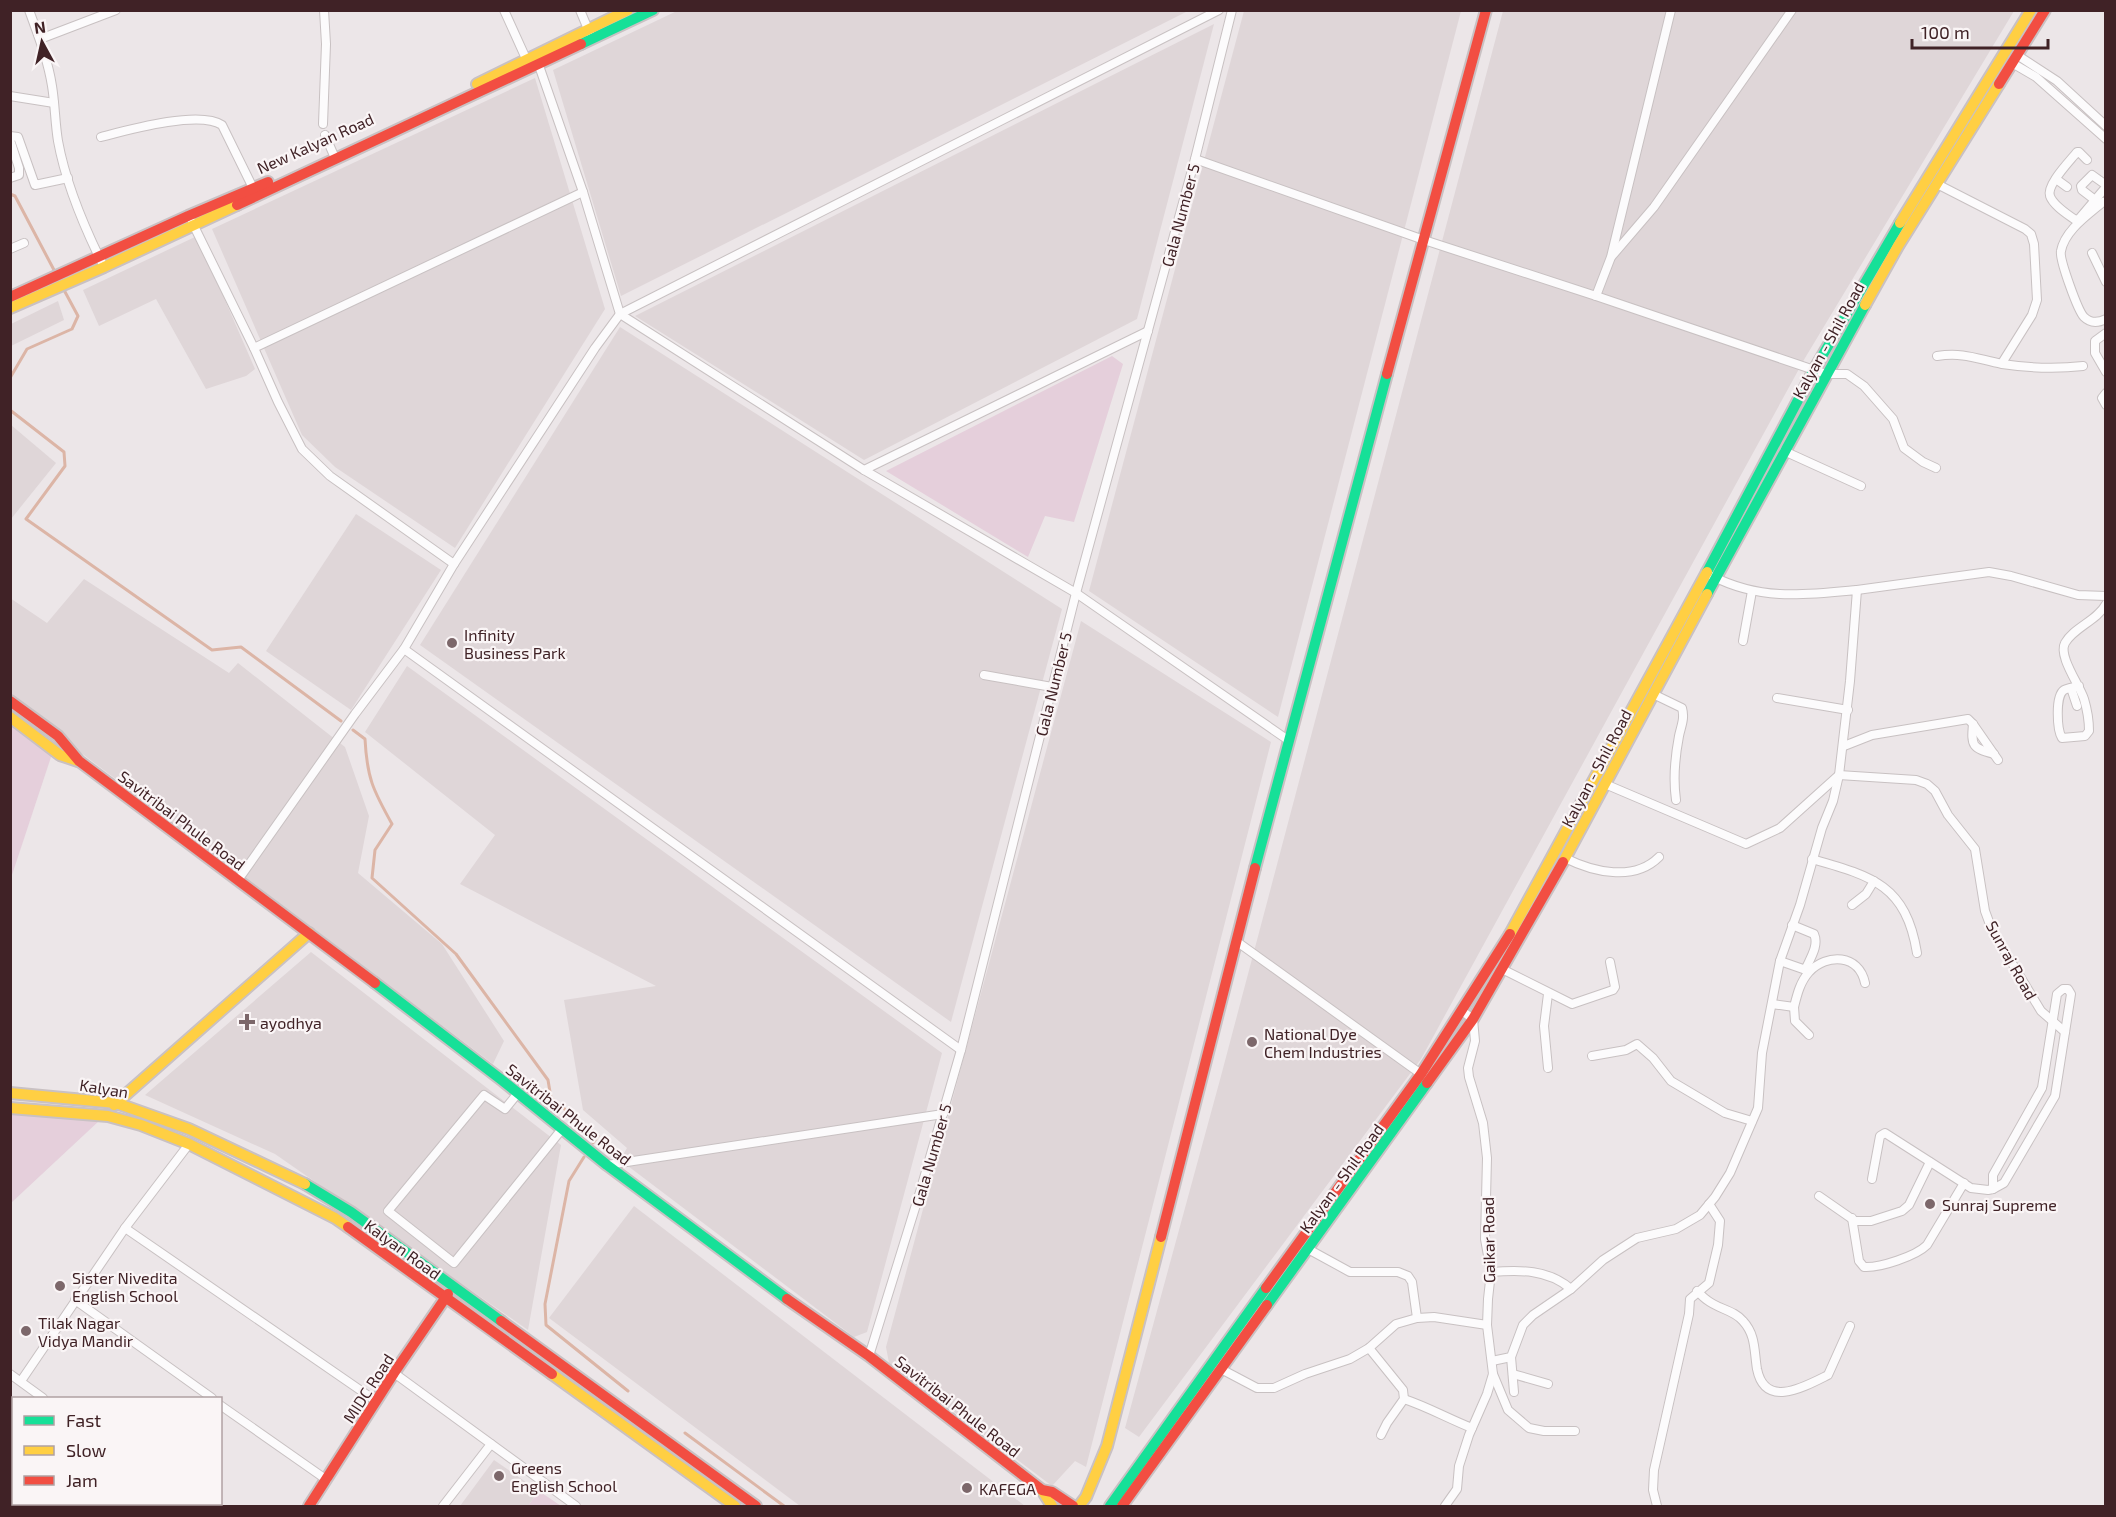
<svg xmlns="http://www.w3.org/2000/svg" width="2116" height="1517" font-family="'Exo 2',sans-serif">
  <rect width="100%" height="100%" fill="#ece6e8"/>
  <!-- built -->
  <g fill="#dfd6d8">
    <path d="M679 10H1188V11L621 296 553 70Z"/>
    <path d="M1244 11H1461L1278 717 1089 591Z"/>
    <path d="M1503 11H2014L1805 358 1421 1059 1139 1437 1125 1428 1221 1076Z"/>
    <path d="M1214 24 1137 319 864 460 635 316Z"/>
    <path d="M535 78 605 309 455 548 335 467 302 435 212 229Z"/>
    <path d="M197 236 255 369 246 376 206 389 156 299 99 326 83 290Z"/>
    <path d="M58 301 64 320 11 346V324Z"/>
    <path d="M620 327 1062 609 951 1022 420 645Z"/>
    <path d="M11 425 56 463 11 519Z"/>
    <path d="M356 514 441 570 351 710 266 651Z"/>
    <path d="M84 579 229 673 238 663 345 747 369 816 358 873 442 944 504 1041 493 1064 11 700 10 598 47 623Z"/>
    <path d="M1081 621 1271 742 1086 1467 1075 1461 1052 1486 889 1363 886 1347Z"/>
    <path d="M407 666 942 1053 867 1332 854 1337 620 1160 627 1148 583 1110 564 1000 656 986 460 884 495 835 365 732Z"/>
    <path d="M311 952 561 1145 528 1330 275 1154 145 1095Z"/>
    <path d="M634 1206 1025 1506H800L549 1318Z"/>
    <path d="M494 1460 539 1491 528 1506H460Z"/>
  </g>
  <!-- green -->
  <g fill="#e5cfdb">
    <path d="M1112 356 1123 364 1074 522 1045 516 1028 557 886 471Z"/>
    <path d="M11 722 52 754 11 878Z"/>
    <path d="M11 1111 100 1120 11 1203Z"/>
    <path d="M539 1491 561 1506H528Z"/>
  </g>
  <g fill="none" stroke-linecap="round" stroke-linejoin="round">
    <!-- stream -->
    <g stroke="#dcb5a6" stroke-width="3">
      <path d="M10 194 15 196 54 270"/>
      <path d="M10 378 27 349 72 329 78 316 64 290"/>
      <path d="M10 410 64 452 65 466 26 519 212 650 241 647 341 721"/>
      <path d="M353 730 365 739C367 778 373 790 392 824L375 850 372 878 456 954 548 1080 551 1098 598 1136 593 1143"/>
      <path d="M584 1157 569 1181 545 1304 546 1325 628 1391"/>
      <path d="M685 1433 784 1506"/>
    </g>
    <!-- street casing -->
    <g stroke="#c8c1c2" stroke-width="10">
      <g id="street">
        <path d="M29 10C38 35 48 60 52 86 55 104 55 123 58 141 66 185 84 227 104 267"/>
        <path d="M504 10 528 63"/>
        <path d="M580 10 590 34"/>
        <path d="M40 39 116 10"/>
        <path d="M2017 55 2057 81 2106 126"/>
        <path d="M537 60 583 192 620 314 864 470 1076 593 1288 740"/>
        <path d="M2012 63 2036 77 2106 139"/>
        <path d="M10 96 54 103"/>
        <path d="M323 124 326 44 324 10"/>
        <path d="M325 135 335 158"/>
        <path d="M10 136 18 137 35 185 68 178"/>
        <path d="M101 137C128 130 199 110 222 125L255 192"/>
        <path d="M10 140 19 168V175L10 178"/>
        <path d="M1195 159 1424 240 1596 296 1611 257 1671 10"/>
        <path d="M2087 160 2079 152H2077C2070 161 2046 185 2050 196 2053 205 2067 214 2074 219L2078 220 2106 187"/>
        <path d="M2056 179 2067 187"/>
        <path d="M1937 184 2025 229 2031 234 2034 244 2037 300 2032 315 2002 363"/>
        <path d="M2095 200 2082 190 2081 186 2092 175 2106 185"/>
        <path d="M2103 202C2088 215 2065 230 2061 251 2059 259 2078 311 2084 317 2090 323 2098 323 2106 319"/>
        <path d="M192 222 254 348 583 192"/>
        <path d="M10 249 24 243"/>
        <path d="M2092 253 2106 282"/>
        <path d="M1612 256 1654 207 1792 10"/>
        <path d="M1596 296 1826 374H1847L1864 386 1893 419 1904 448 1923 462 1936 468"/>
        <path d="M2106 333 2095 341V353L2106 372"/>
        <path d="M254 348 278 402 302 449 330 476 454 564"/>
        <path d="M1937 356C1964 352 1977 359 2002 364 2029 368 2057 369 2083 366"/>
        <path d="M2106 393 2102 398 2106 405"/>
        <path d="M1784 451 1861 486"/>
        <path d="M864 470 1148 331"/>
        <path d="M1857 590 1989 572 2011 576 2078 595 2106 596"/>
        <path d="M1743 641 1752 591"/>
        <path d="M404 649 454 564 595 348 620 314 1219 10"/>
        <path d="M984 675 1052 687"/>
        <path d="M2079 686C2074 687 2068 688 2064 690 2055 696 2057 730 2062 738L2085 736 2089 731C2089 721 2087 709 2084 699 2079 684 2058 656 2065 643 2074 627 2097 621 2106 604"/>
        <path d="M2071 688 2077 706"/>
        <path d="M1653 694 1682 708C1685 719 1681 726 1679 736 1675 757 1673 779 1676 800"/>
        <path d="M1777 698 1848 710"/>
        <path d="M1973 724C1971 746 1972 748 1994 754"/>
        <path d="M1844 746 1872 735 1968 719 1973 724 1998 760"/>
        <path d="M1605 784 1746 844 1780 828 1839 775 1916 780 1927 784 1935 791 1948 815 1975 849 1985 911 1992 930 2041 1011 2065 1032"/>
        <path d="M1565 858C1593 872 1634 882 1659 857"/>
        <path d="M1812 859C1872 876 1906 885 1917 953"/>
        <path d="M238 880 355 714 404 649 961 1050"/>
        <path d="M1852 905 1866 894 1874 881"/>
        <path d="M1236 941 1421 1074"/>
        <path d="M1780 961 1803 969 1806 968C1811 957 1819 945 1814 934L1792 925"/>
        <path d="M1502 969 1572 1004 1613 990 1615 987 1610 962"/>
        <path d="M2063 989H2068L2071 994 2055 1096 2004 1183 1993 1189V1175L2042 1088 2057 994Z"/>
        <path d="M1772 1004 1794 1007C1797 995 1800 982 1809 972 1827 953 1859 954 1865 983"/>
        <path d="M1794 1007 1795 1021 1809 1035"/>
        <path d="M1592 1056 1626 1050 1637 1044 1653 1058 1671 1081 1725 1113 1752 1121"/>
        <path d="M1548 1068 1544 1026 1548 994"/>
        <path d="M518 1093 505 1109 484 1095 388 1211 454 1263 562 1129"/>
        <path d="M607 1165 943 1114"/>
        <path d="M1872 1179 1880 1136 1885 1133 1971 1188 1988 1190 1993 1189"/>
        <path d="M1819 1196 1855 1221H1871L1902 1211 1909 1205 1930 1162"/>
        <path d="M1852 1218 1859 1261 1864 1267C1880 1268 1916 1256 1927 1245L1964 1183"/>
        <path d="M125 1228 376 1401"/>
        <path d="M1491 1272C1520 1270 1548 1269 1571 1289"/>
        <path d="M1697 1291C1700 1294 1704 1298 1707 1300 1718 1309 1734 1310 1743 1321 1756 1335 1754 1351 1757 1369 1765 1409 1804 1387 1828 1375L1850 1326"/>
        <path d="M75 1300 212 1398"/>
        <path d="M1417 1318 1434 1317 1487 1325"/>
        <path d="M1369 1348 1403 1390 1404 1399 1387 1423 1381 1435"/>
        <path d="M869 1356 920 1192 961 1050 1076 593 1195 159 1232 10"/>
        <path d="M1511 1357 1514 1392"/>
        <path d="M1492 1361 1511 1357 1523 1325 1533 1315 1571 1289 1603 1260 1637 1238 1676 1229 1700 1215 1715 1197 1730 1173 1758 1108 1762 1053 1780 961 1800 905 1822 828 1833 801 1839 775 1850 681 1857 590C1805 595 1761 601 1712 576"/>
        <path d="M1221 1369 1257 1388H1274L1305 1374 1350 1359 1369 1348 1396 1324 1417 1318 1412 1282 1408 1276 1398 1272H1350L1308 1249"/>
        <path d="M394 1373 576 1506"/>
        <path d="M10 1374 43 1398"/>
        <path d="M1493 1374 1508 1410 1529 1428 1544 1431H1575"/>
        <path d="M1513 1374 1548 1384"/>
        <path d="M21 1381 125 1228 189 1144"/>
        <path d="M1404 1399C1428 1407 1449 1419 1472 1428"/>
        <path d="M220 1405 327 1480"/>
        <path d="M10 1499 14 1500"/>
        <path d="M21 1504 27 1506"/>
        <path d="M179 1504 183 1506"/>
        <path d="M120 1506 122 1504"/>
        <path d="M443 1506 491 1444"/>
        <path d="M1445 1506 1457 1489 1459 1466 1469 1435 1487 1394 1493 1374 1487 1325 1488 1299 1491 1272 1485 1239 1487 1158 1483 1123 1469 1077 1468 1068 1475 1041 1473 1019 1462 1011"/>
        <path d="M1657 1506 1653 1490 1654 1470 1689 1314 1690 1299 1709 1283 1718 1245 1720 1221 1709 1204"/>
      </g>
    </g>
    <!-- fast casing -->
    <g stroke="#c9c1c3" stroke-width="14">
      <g id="fast">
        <path d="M581 44 653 10"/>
        <path d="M1707 572 1814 370 1900 223"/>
        <path d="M1707 594 1865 305"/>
        <path d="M1255 868 1387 374"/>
        <path d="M375 983 503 1081 607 1165 787 1299"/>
        <path d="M305 1184 351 1212 501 1321"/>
        <path d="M1267 1305 1427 1083"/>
        <path d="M1110 1506 1266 1288"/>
      </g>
    </g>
    <!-- slow casing -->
    <g stroke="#c9c1c3" stroke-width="14">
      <g id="slow">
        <path d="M477 84 628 10"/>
        <path d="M1900 223 2031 10"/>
        <path d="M1865 305 1898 246 1999 84"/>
        <path d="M10 308 104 267 237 205"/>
        <path d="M10 717 60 755 78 761"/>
        <path d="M1563 862 1707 594"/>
        <path d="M1510 934 1707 572"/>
        <path d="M10 1093 116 1103 189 1129 305 1184"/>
        <path d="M114 1105 309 933"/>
        <path d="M10 1108 108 1116 141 1125 189 1144 335 1218 348 1227"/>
        <path d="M552 1374 735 1506"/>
        <path d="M1042 1490 1052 1506"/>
        <path d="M1079 1506 1086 1497 1107 1446 1161 1237"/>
      </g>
    </g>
    <!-- jam casing -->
    <g stroke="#c9c1c3" stroke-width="14">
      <g id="jam">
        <path d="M1999 84 2045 10"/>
        <path d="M237 205 581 44"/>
        <path d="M10 297 188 216 268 182"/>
        <path d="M1387 374 1486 10"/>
        <path d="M10 701 58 736 79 761 375 983"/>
        <path d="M1427 1083 1473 1019 1563 862"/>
        <path d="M348 1227 552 1374"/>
        <path d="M1161 1237 1255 868"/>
        <path d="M1266 1288 1421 1074 1510 934"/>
        <path d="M787 1299 869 1356 1042 1490 1052 1492 1073 1506"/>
        <path d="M501 1321 756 1506"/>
        <path d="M309 1506 394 1373 448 1294"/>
        <path d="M1122 1506 1267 1305"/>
      </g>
    </g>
    <!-- street -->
    <use href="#street" stroke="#fcfbfc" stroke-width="8"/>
    <!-- fast -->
    <use href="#fast" stroke="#16e098" stroke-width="10"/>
    <!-- slow -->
    <use href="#slow" stroke="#ffcf43" stroke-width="10"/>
    <!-- jam -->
    <use href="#jam" stroke="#f24e42" stroke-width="10"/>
  </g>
  <!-- markers -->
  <g fill="#7c676a" stroke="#faf5f6" stroke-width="2">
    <circle cx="452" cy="643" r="6"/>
    <path d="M244 1013h6v6h6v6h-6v6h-6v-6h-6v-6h6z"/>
    <circle cx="1252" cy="1042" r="6"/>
    <circle cx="1930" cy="1204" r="6"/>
    <circle cx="60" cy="1286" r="6"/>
    <circle cx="26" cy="1331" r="6"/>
    <circle cx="499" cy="1476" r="6"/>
    <circle cx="967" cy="1488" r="6"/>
  </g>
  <g text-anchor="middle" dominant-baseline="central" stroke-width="4.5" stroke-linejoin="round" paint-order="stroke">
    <!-- street labels -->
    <g font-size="16" fill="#402226" stroke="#faf5f6">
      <text transform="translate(315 143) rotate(-24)">New Kalyan Road</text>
      <text transform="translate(1180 215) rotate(-75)">Gala Number 5</text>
      <text transform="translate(1828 340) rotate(-61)">Kalyan - Shil Road</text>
      <text transform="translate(1053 684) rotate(-76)">Gala Number 5</text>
      <text transform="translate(1596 768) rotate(-62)">Kalyan - Shil Road</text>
      <text transform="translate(182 820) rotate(37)">Savitribai Phule Road</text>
      <text transform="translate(2012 960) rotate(61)">Sunraj Road</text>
      <text transform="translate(104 1088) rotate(9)">Kalyan</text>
      <text transform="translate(569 1114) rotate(38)">Savitribai Phule Road</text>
      <text transform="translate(931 1155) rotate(-74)">Gala Number 5</text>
      <text transform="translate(1341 1178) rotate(-54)">Kalyan - Shil Road</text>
      <text transform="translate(1488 1240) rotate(-91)">Gaikar Road</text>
      <text transform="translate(403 1249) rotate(36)">Kalyan Road</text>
      <text transform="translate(368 1388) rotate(-57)">MIDC Road</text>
      <text transform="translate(958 1406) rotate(38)">Savitribai Phule Road</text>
    </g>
    <!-- poi labels -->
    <g font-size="16" fill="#402226" stroke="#faf5f6" text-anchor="start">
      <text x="464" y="634">Infinity<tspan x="464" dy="18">Business Park</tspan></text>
      <text x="260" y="1022">ayodhya</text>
      <text x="1264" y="1033">National Dye<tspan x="1264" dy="18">Chem Industries</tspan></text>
      <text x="1942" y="1204">Sunraj Supreme</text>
      <text x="72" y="1277">Sister Nivedita<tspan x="72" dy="18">English School</tspan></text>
      <text x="38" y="1322">Tilak Nagar<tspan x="38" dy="18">Vidya Mandir</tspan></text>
      <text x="511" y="1467">Greens<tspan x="511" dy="18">English School</tspan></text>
      <text x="979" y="1488">KAFEGA</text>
    </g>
  </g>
  <!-- border -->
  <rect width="2116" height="1517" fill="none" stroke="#402226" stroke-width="24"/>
  <!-- legend -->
  <rect x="12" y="1397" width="210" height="108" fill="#faf5f6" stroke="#b0a1a3" stroke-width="1.5"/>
  <rect x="24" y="1416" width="30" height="9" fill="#16e098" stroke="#b0a1a3" stroke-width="1.5"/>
  <text x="66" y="1427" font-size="18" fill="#402226">Fast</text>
  <rect x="24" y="1446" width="30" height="9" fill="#ffcf43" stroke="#b0a1a3" stroke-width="1.5"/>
  <text x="66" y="1457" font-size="18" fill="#402226">Slow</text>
  <rect x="24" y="1476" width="30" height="9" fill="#f24e42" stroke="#b0a1a3" stroke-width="1.5"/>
  <text x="66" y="1487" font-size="18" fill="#402226">Jam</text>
  <!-- north arrow -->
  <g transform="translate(42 42) rotate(352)" stroke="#faf5f6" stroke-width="4.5" paint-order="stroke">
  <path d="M0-4.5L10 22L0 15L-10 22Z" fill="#402226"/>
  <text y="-9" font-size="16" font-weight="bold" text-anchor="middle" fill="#402226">N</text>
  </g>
  <!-- scale -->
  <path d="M1912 39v9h136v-9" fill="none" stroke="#402226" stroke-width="3"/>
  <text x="1921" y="39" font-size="18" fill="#402226" stroke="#faf5f6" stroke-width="4.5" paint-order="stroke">100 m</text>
</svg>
